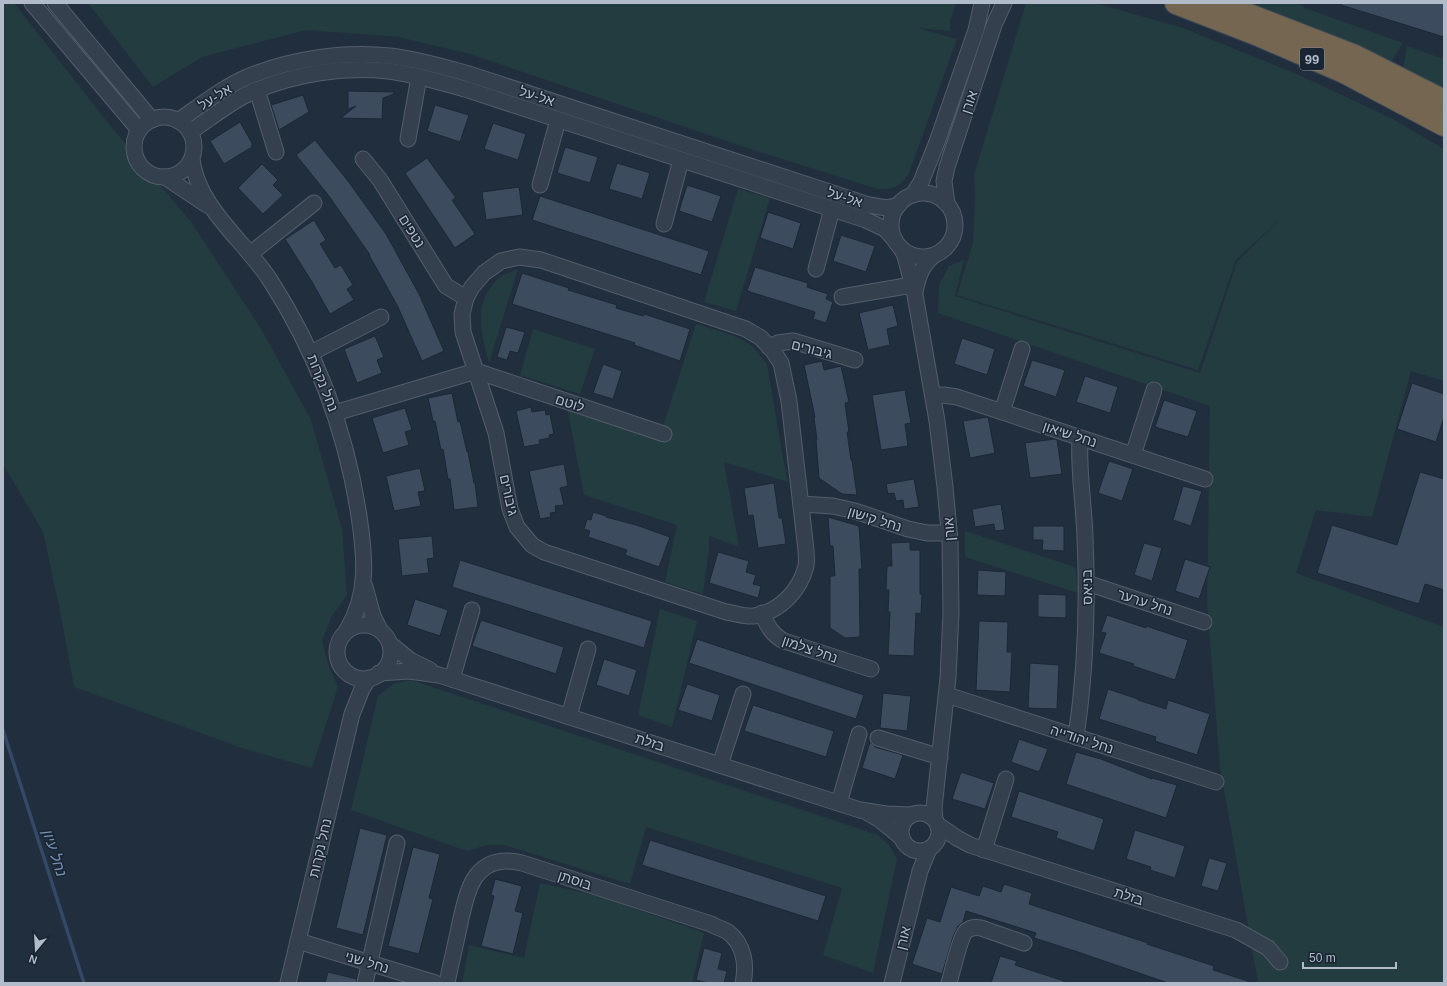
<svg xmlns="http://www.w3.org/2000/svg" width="1447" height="986" font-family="Arial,'Noto Sans Hebrew',sans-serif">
  <rect width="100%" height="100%" fill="#212e3e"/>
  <!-- green -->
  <g fill="#233c3f">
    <path d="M3 3H14L109 124 192 223 263 332 311 420 342 529 347 595 332 616 322 640 328 664 338 687 312 768 242 748 74 687 60 611 43 532 3 464Z"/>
    <path d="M88 3H956L950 21V31L917 28 957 39 909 173C901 186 894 190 878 189L750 149 470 54 398 37 306 30 202 57 153 87Z"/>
    <path d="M1026 3H1095L1183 28 1299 75 1391 118 1444 149V381L1411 371 1372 517 1316 510 1296 573 1444 627V983H1258L1220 767 1207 603 1210 406 938 313 939 285 949 266 964 260 955 296 1200 373 1237 262 1281 218 1236 260 1198 370 957 295 973 243 975 197 974 175Z"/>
    <path d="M1242 3H1298L1305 8 1403 43 1390 64Z"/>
    <path d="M1407 46 1444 59V91L1403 69Z"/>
    <path d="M738 189 770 198 736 311 704 302Z"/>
    <path d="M518 269 489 363C481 333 472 303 498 279 503 274 512 272 518 269Z"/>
    <path d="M696 324 732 335 746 342 752 346 767 364 783 458 788 482 724 462 739 547 709 536V549L703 594 665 582 677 525 584 495 567 407 659 438Z"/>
    <path d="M533 329 595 349 580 394 520 375Z"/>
    <path d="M965 531 1075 567 1078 593 965 557Z"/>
    <path d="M660 609 697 621 672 727 638 715Z"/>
    <path d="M411 680 878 835 889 845 897 859 873 973 823 955 842 888 646 827 630 884 504 845H487L467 851 351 810 378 696 395 683Z"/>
    <path d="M540 883 602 897 704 933 692 983H462L469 945 524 958Z"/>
  </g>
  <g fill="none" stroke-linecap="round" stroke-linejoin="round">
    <!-- stream -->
    <path stroke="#334967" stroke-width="3.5" d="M3 730 84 983"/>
  </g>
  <!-- building -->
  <g fill="#3c4c5e" stroke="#1c2735">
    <path d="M1341 3H1444V37L1341 5Z"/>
    <path d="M348 91 394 92V94L383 98 382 119 341 118 356 106 348 109Z"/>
    <path d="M303 95 309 112 279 130 271 105Z"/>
    <path d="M435 105 469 115 460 142 427 131Z"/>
    <path d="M240 122 252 143V147L224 164 210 141Z"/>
    <path d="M493 123 526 134 518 160 484 149Z"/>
    <path d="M315 140 348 181 386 234 419 294 444 351 422 361 397 305 369 255H370L329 196 296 155Z"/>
    <path d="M565 147 598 157 590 183 557 173Z"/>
    <path d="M427 158 456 198 452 200 475 234 455 248 405 173Z"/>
    <path d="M617 163 650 173 642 199 609 189Z"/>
    <path d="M262 164 278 180 273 185 283 195 263 214 238 188Z"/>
    <path d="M687 185 721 196 712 222 679 211Z"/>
    <path d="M519 187 523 215 486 220 482 192Z"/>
    <path d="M540 196 709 251 701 275 532 220Z"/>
    <path d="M768 212 801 223 793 249 760 238Z"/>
    <path d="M314 220 326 240 320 244 335 268 341 265 353 285 347 289 354 300 330 314 312 282 285 239Z"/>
    <path d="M841 235 875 246 866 272 833 261Z"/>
    <path d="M755 267 808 283 807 287 828 294 826 299 833 302 826 323 813 319 815 312 747 291Z"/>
    <path d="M522 273 569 288 568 290 617 305 616 308 643 316 644 314 690 329 680 361 634 345 635 343 512 304Z"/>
    <path d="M893 305 898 326 887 329 890 345 868 350 859 313Z"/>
    <path d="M506 327 525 332 518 353 510 351 507 360 497 357Z"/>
    <path d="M375 336 384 357 377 360 382 373 357 383 344 349Z"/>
    <path d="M962 338 995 349 987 375 954 364Z"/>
    <path d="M1032 360 1065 370 1056 397 1023 386Z"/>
    <path d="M822 361 824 370 841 366 849 402 845 403 849 432H847L851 460H852L857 495 842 494 819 478 816 440H817L814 418 815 417 804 365Z"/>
    <path d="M603 364 622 371 613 399 593 393Z"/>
    <path d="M1085 376 1118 387 1110 413 1076 402Z"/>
    <path d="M1412 383 1444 394V417L1436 442 1397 429Z"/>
    <path d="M905 390 911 423 905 424 908 446 881 450 872 395Z"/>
    <path d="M452 393 458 422 460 421 467 452H468L474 483H475L478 507 454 510 450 479H448L443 449 441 450 435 421H433L428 398Z"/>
    <path d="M1164 400 1197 411 1188 437 1155 427Z"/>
    <path d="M531 407 532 412 545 410 546 415 550 414 554 434 549 435 550 438 539 440 540 444 524 447 516 411Z"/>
    <path d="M405 408 412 430 405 432 409 445 383 453 372 418Z"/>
    <path d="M988 417 995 453 970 458 963 421Z"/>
    <path d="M1055 439 1057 440 1062 474 1030 478 1025 443Z"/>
    <path d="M1109 461 1133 469 1122 501 1098 493Z"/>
    <path d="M564 464 568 486 560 488 564 505 555 506 556 512 550 513 551 517 540 519 529 471Z"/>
    <path d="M420 468 425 491 418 492 421 506 394 511 386 476Z"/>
    <path d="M1420 472 1444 479V590L1425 584 1419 604 1317 573 1332 525 1397 545Z"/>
    <path d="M914 479 919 507 904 509 903 500 896 501 894 493 888 494 886 484Z"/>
    <path d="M774 483 779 518H782L786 544 758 548 753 515 748 516 744 488Z"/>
    <path d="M1183 486 1202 491 1191 526 1173 520Z"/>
    <path d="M1001 504 1005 530 995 531 994 524 975 527 972 509Z"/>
    <path d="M593 512 606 516V517L636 525 670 537 659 567 625 555 627 550 588 537 590 531 584 529 587 519 591 520Z"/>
    <path d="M828 517 859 526 862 569H859L860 637 845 638 830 628V576H835L833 546H830Z"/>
    <path d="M1033 526H1064V551L1042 550 1043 540H1033Z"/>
    <path d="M432 536 434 558 427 559 429 573 402 576 398 539Z"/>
    <path d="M910 542V550H920V594H922L921 614 916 613 914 656 888 655 890 612H888L889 590H886L887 566H892L891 543Z"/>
    <path d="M1144 543 1162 548 1152 581 1134 575Z"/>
    <path d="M718 552 749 561 746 572 756 575 753 584 761 586 758 598 709 583Z"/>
    <path d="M1185 559 1210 567 1199 599 1175 591Z"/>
    <path d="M460 560 652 621 644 648 452 587Z"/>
    <path d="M978 570 1006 572 1005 596 977 595Z"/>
    <path d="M1038 594 1066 595V618L1038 617Z"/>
    <path d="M415 599 448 610 440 636 407 625Z"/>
    <path d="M1107 615 1146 628V626L1188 640 1175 680 1133 666 1134 664 1099 653 1106 633 1101 632Z"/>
    <path d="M481 620 564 647 556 674 472 646Z"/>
    <path d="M979 621 1008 622 1007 652H1012L1010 692 976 690Z"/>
    <path d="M697 639 864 695 856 719 689 663Z"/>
    <path d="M604 659 637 670 629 696 596 685Z"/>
    <path d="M1030 663 1059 665 1057 709 1028 708Z"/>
    <path d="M687 684 720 695 712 721 678 710Z"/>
    <path d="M1108 689 1138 699V700L1166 709 1168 700 1210 714 1197 755 1155 741 1156 737 1099 719Z"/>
    <path d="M883 693 911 696 907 731 880 728Z"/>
    <path d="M753 705 834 731 826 757 744 731Z"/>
    <path d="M1019 739 1048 749 1039 772 1011 762Z"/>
    <path d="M870 742 875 747 903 755 895 779 862 768Z"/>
    <path d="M1076 752 1101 759 1152 779V778L1177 785 1166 818 1066 784Z"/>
    <path d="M961 772 994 783 985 809 952 799Z"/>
    <path d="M1019 791 1104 819 1094 851 1056 838 1058 832 1011 817Z"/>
    <path d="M360 828 387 835 363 935 336 928Z"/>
    <path d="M1135 830 1185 846 1175 878 1150 870 1151 867 1126 859Z"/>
    <path d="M650 840 826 896 818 921 642 865Z"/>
    <path d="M413 847 440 854 429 898 433 899 419 954 388 946Z"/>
    <path d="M1209 858 1227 863 1218 891 1201 886Z"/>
    <path d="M495 879 522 886 515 911 523 913 513 954 481 946 494 896 491 895Z"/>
    <path d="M1004 884 1032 893 1029 904 1148 943 1147 944 1214 966 1213 970 1248 981V983H1168L1078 952 1034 938 1036 933 966 911 963 922 958 926 953 937 942 974 912 964 927 918 940 922 951 887 979 896 983 886 1001 892Z"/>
    <path d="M704 948 722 953 718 969 727 971 724 983H708L696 980Z"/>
    <path d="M1000 956 1017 961 1015 965 1064 981 1063 983H991Z"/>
    <path d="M328 972 357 979 356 983H325Z"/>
  </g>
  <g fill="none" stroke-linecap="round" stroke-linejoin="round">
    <!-- minor casing -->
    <g stroke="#535e6c" stroke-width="17">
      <g id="minor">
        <path d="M32 3 139 130"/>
        <path d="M55 3 152 120"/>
        <path d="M257 90 276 152"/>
        <circle cx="164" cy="147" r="30"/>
        <path d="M178 121C200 106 222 88 247 77 291 59 342 51 390 56 417 59 443 67 469 74L869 205 887 208 899 205"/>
        <path d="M190 132C211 118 231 101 254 91 295 74 343 66 388 71 414 74 439 82 465 89L866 220 885 229 895 240"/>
        <path d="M408 139 419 77"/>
        <path d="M363 159 380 180 446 286 466 298"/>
        <path d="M192 160C199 209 244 240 270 280 317 353 346 430 359 516 365 556 369 594 347 630"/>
        <path d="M165 177 207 205"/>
        <path d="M540 185 558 120"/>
        <circle cx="923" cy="225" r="32"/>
        <path d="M913 195 921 182 937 142 976 30 982 3"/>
        <path d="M947 204 944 181 947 167 994 25 1004 3"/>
        <path d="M664 224 681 160"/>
        <path d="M901 248 905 256 915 295 937 421 945 487 950 541 951 612 948 678 934 808 935 820"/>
        <path d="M250 254 314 203"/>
        <path d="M519 257 541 260 746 329 761 338 773 351 781 363 789 401 806 550C806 555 807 561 806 566 800 591 779 612 754 616 745 617 734 613 726 612L544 552 532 545 517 527 510 509 496 433 463 332 462 314 466 298 472 287 484 273 501 261Z"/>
        <path d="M816 269 832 209"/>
        <path d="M915 292C918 277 921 267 933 256"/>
        <path d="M842 297 912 285"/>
        <path d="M769 347 778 343 793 341 855 360"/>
        <path d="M311 353 381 317"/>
        <path d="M476 371 664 434"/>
        <path d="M933 396 944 395 957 397 1205 479"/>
        <path d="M1002 412 1022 349"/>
        <path d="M335 413 476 371"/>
        <path d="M1133 455 1154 390"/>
        <path d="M801 504 833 506 855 511 908 529 927 533H949"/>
        <path d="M1087 583 1204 622"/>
        <path d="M365 587 373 616 380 630"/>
        <path d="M762 613C767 625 772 635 784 641L871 669"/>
        <circle cx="364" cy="652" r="27"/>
        <path d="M390 644 410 660 430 670"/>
        <path d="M379 673 409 671 439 675 860 810 886 814 911 815"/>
        <path d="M452 679 472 610"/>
        <path d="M947 695 1216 782"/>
        <path d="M569 716 588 649"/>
        <path d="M1076 737C1086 670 1088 605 1085 537 1084 504 1078 471 1080 438"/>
        <path d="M878 738 940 757"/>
        <path d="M720 765 743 694"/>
        <path d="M839 803 859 734"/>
        <circle cx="920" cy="832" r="19"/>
        <path d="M868 813 880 820 902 838"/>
        <path d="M938 825 957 838 970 845 1236 930 1268 948 1280 962"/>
        <path d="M984 850 1006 779"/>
        <path d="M298 941 435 983"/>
        <path d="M288 983 352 714 362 689 369 678"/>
        <path d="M365 983 397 843"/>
        <path d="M447 983C451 963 456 943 460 923 466 897 471 861 507 861 512 861 517 862 522 863L711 924C716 927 723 929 728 932 744 944 747 965 743 983"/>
        <path d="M892 983 920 871 929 849"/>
        <path d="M949 983C952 973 960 937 966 931 971 927 976 927 981 928L1024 943"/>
      </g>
    </g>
    <!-- highway casing -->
    <g stroke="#404b59" stroke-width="24">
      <g id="highway">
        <path d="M1176 3 1256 34 1344 72 1444 125"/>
        <path d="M1218 3 1355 56 1444 101"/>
      </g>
    </g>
    <!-- minor -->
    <use href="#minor" stroke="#35404e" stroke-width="15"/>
    <!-- highway -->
    <use href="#highway" stroke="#756651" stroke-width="22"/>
  </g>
  <g text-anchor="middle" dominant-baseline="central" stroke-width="3" stroke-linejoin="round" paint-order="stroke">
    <!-- shield labels -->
    <rect fill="#1a2533" stroke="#848e9d" stroke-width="1" x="1300" y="48" width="24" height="22" rx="3"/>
    <g font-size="13" font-weight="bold" fill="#b1bbca">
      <text x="1312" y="59">99</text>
    </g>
    <!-- street labels -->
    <g font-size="14" fill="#b1bbca" stroke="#1a2533">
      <text transform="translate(537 96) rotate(18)">אל-על</text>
      <text transform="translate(215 97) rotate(-32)">אל-על</text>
      <text transform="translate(969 102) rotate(-71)">אורן</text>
      <text transform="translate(845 197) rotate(18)">אל-על</text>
      <text transform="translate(412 231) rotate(58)">נטפים</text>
      <text transform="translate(812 349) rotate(14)">גיבורים</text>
      <text transform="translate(323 383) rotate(68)">נחל נקרות</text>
      <text transform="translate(570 403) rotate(18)">לוטם</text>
      <text transform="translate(1070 434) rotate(18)">נחל שיאון</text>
      <text transform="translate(509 495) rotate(77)">גיבורים</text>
      <text transform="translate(875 519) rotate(17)">נחל קישון</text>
      <text transform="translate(949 529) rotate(-94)">אורן</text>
      <text transform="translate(1087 587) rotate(-91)">בניאס</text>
      <text transform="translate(1145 602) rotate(18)">נחל ערער</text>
      <text transform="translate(810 649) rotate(19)">נחל צלמון</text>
      <text transform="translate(1082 739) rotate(18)">נחל יהודייה</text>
      <text transform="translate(650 742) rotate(18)">בזלת</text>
      <text transform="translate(320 848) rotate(-77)">נחל נקרות</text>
      <text transform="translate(575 880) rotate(18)">בוסתן</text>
      <text transform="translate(1129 896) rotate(18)">בזלת</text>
      <text transform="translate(903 938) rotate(-76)">אורן</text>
      <text transform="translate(367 962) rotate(17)">נחל שני</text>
    </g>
    <!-- water labels -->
    <g font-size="15" font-style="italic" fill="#7591b4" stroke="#1a2533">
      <text transform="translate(55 853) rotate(72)">נחל עיון</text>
    </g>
  </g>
  <!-- border -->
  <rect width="1447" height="986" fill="none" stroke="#b1bbca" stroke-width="8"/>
  <!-- north arrow -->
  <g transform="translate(36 950) rotate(198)" stroke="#1a2533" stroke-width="3" paint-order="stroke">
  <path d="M0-3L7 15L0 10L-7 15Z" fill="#b1bbca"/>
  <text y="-6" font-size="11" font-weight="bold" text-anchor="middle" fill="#b1bbca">N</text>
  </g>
  <!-- scale -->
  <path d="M1303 962v6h93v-6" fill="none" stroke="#b1bbca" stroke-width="2"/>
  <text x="1309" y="962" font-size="12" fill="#b1bbca" stroke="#1a2533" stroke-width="3" paint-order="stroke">50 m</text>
</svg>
